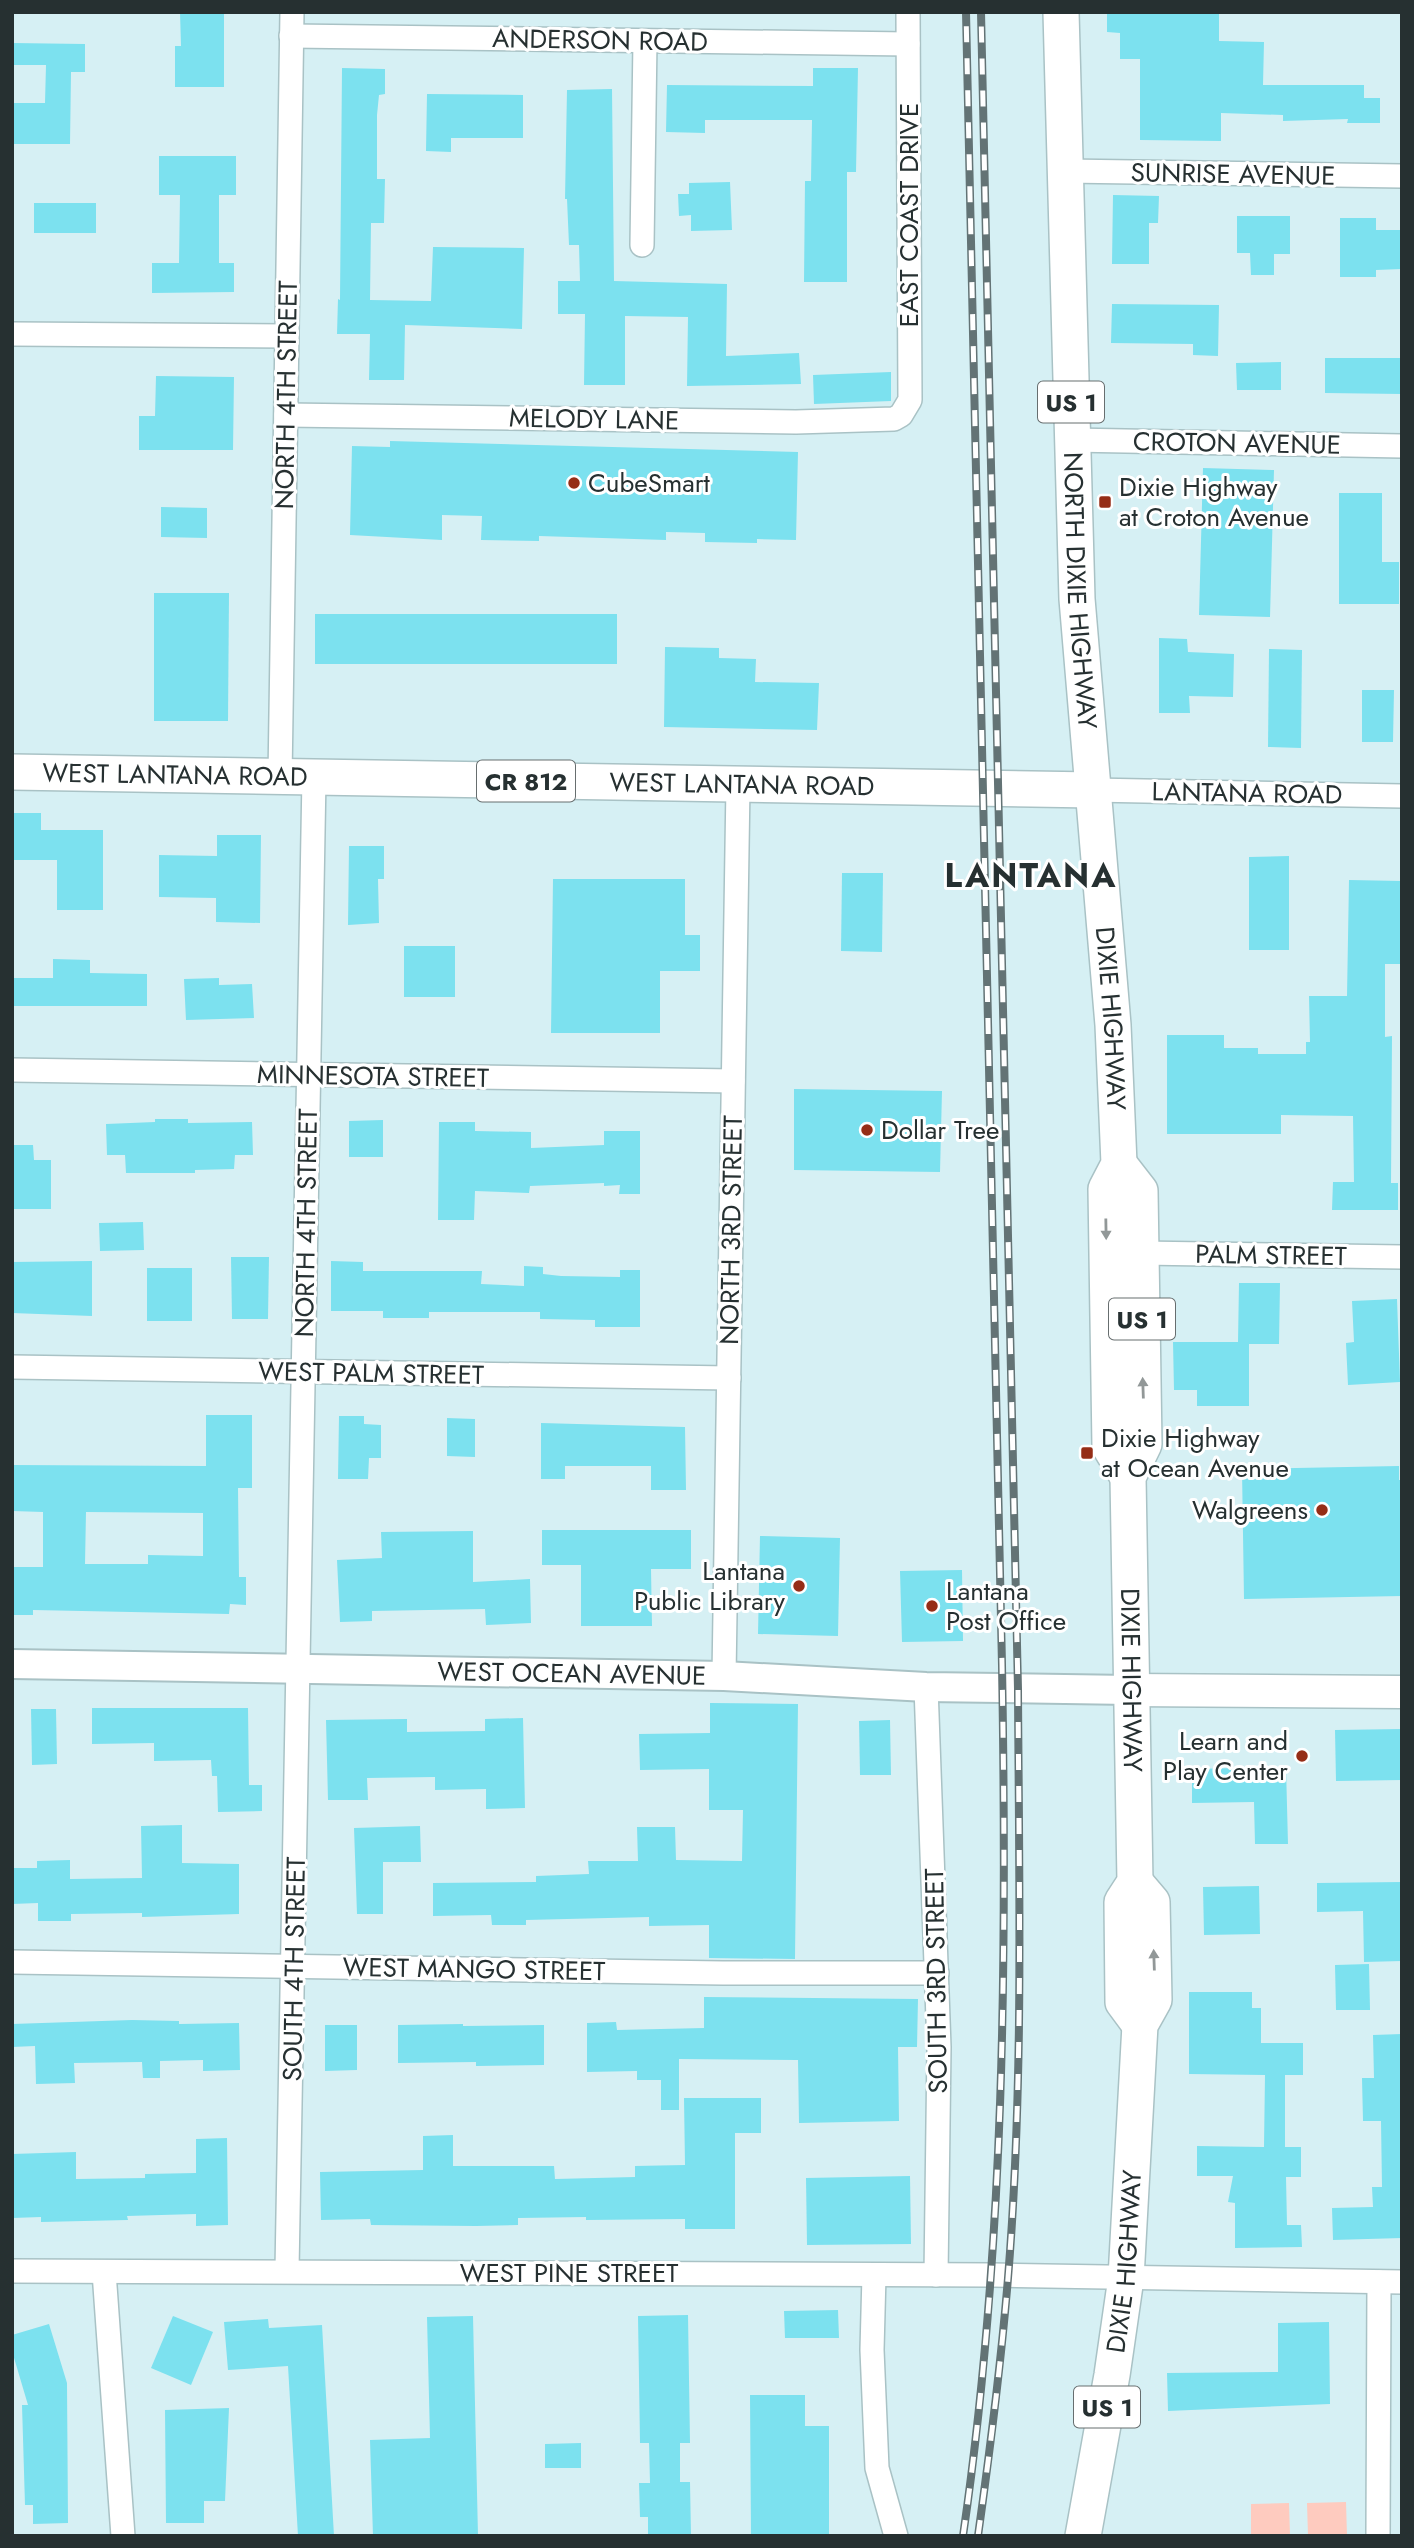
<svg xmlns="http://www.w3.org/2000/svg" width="1414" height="2548" font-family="Jost,sans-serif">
  <rect width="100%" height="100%" fill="#d6f0f4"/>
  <!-- green -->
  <g fill="#fecbbf">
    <path d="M1346 2502 1347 2536H1308L1307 2503Z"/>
    <path d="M1289 2503 1290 2536H1251V2504Z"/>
  </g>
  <!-- building -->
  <g fill="#7ce1ef" fill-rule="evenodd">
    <path d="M180 12H224V87H175V46H181Z"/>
    <path d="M1107 12H1219V41L1264 42 1263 85H1364V98H1380V123H1347L1348 119 1283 121V115L1221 113V141L1140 140V59H1120V33L1107 32Z"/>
    <path d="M12 43 85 44V72H71L70 144H12V103H45L46 65H12Z"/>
    <path d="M342 68 385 69V94L379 95 377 115V179H385L384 223H371L370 300 431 301 433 247 524 248 522 329 405 325 404 380H369L370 334H337L338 299 340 300Z"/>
    <path d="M813 68H858L856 172H847V282H804L805 181H811L812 120H705V133L666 132 667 85 813 86Z"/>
    <path d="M612 89 614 281 727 284 726 356 799 353 801 384 687 386 688 317 625 316V385H584L585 314H558V281H580L579 245H569L567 199H565L567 90Z"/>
    <path d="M427 94 523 95V138H451V152L426 151Z"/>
    <path d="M159 156H236V195H219V263H234V292L152 293V263H179L180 195H159Z"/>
    <path d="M730 182 732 230 691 231V215L679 216 678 194H689V183Z"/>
    <path d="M1113 195 1159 196 1158 223H1149V264H1112Z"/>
    <rect x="34" y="203" width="62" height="30"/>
    <path d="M1237 216H1290V254H1274V275H1251L1250 253H1237Z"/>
    <path d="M1340 218H1376V230H1402V269L1376 270V277H1340Z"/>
    <path d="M1112 304 1219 305 1218 356 1193 355V344L1111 343Z"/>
    <path d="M1325 358H1402V394L1325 393Z"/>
    <path d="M1281 362V390H1237L1236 363Z"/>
    <path d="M891 372V401L814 404 813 375Z"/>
    <path d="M156 376 234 377 233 450H139V416H155Z"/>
    <path d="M390 441 798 452 796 540 757 539V543L705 542V533L666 532V540L539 536V541L481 540 482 516 442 515V540L350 535 352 446 390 447Z"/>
    <path d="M1203 468 1274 470 1270 617 1199 615Z"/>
    <path d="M1339 493H1382V562H1399V604H1339Z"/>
    <path d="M161 507 207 508V538L161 537Z"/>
    <path d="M154 593H229L228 721H154Z"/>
    <rect x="315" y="614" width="302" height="50"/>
    <path d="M1159 638 1187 639 1188 652 1234 654 1233 697 1189 696 1190 713H1159Z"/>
    <path d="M665 647 719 648V658L756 659 755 682 819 683 817 730 664 727Z"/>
    <path d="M1269 649 1302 650 1301 748 1268 747Z"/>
    <path d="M1362 690H1394L1393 742H1362Z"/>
    <path d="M12 813H41V830H103V910H57V860H12Z"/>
    <path d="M217 835H261L260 923 216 922V898L159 897V855L217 856Z"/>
    <path d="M349 846H384V879H378L379 923 348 925Z"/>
    <path d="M1289 856V950H1249V857Z"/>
    <path d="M842 873H883L882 952 841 951Z"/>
    <path d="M553 879H685V935H700V971H660V1033H551Z"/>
    <path d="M1349 880 1402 881V964H1385V1037L1392 1036 1391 1183H1398V1210H1332L1333 1182H1354L1353 1116 1281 1115V1134H1167V1035H1224V1048H1258V1054H1306V1042H1310L1309 996H1347Z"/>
    <rect x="404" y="946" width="51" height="51"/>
    <path d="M53 959 90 960V973L147 974V1006H12V978H53Z"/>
    <path d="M219 978V985L252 984 254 1018 186 1020 184 979Z"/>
    <path d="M794 1089 942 1091 940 1172 794 1170Z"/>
    <path d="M155 1119H188V1123L252 1122 253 1155H235L234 1169 195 1170V1173H126L125 1155H107L106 1124 155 1122Z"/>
    <path d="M383 1120V1157H349V1121Z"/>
    <path d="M439 1122H475V1131L531 1132V1148L604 1145V1131H640V1194H619L620 1185 604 1186V1183L530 1186 529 1193 475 1191 474 1220H438Z"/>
    <path d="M12 1145H33L34 1160H51V1209H12Z"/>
    <path d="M143 1222 144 1250 100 1251 99 1223Z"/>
    <path d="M231 1257H269L268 1319H232Z"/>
    <path d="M92 1261V1316L12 1313V1262Z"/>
    <path d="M331 1261 363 1262V1271H482L481 1284 524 1286V1266L543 1267V1274L561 1276 620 1277V1270H640V1327H595V1320L540 1319V1312H429V1318H383V1311H331Z"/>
    <rect x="147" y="1268" width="45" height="53"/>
    <path d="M1239 1283H1280L1279 1344H1249V1406H1197V1390H1174L1173 1342H1238Z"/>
    <path d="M1397 1299 1400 1382 1348 1385 1346 1343 1354 1342 1352 1301Z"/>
    <path d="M206 1415H252V1488H238L239 1577H246V1605L230 1604 229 1614 33 1610V1615H12V1567H43V1512L12 1511V1465L206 1466ZM86 1512 203 1513V1556L148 1555V1564H85Z"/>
    <path d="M339 1416H364V1424L381 1425V1458H369L368 1479H338Z"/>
    <path d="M447 1418 475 1419V1457L447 1456Z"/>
    <path d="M541 1423 685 1427 686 1490H651V1466H565V1479H541Z"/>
    <path d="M1399 1466V1480H1402V1596L1244 1599 1242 1469Z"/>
    <path d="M542 1530H691V1569H651L652 1626H581V1565H542Z"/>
    <path d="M473 1531V1582L530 1579 531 1623 486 1625 485 1609 372 1611V1621L340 1622 337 1560 382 1558 381 1532Z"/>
    <path d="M760 1536 840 1538 838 1636 758 1634Z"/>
    <path d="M962 1570 963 1641 902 1642 900 1571Z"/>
    <path d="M710 1703 798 1704 795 1959 709 1958V1925L649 1926V1917L526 1920V1925H492L491 1915 433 1916V1883L536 1882V1876L589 1874 588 1861H638L637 1827H675L676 1860 742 1861 743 1810H709V1769L640 1770 639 1734 710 1733Z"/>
    <path d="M92 1708H248L249 1785H262V1811L218 1812 217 1776H212L211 1760 154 1761V1743L92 1744Z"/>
    <path d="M31 1709H56L57 1764 32 1765Z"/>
    <path d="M523 1718 525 1808 486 1809V1789L435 1790V1777L367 1778 368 1800H328L326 1720 407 1719V1732L485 1731V1719Z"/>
    <path d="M890 1720 891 1775H860L859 1721Z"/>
    <path d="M1402 1729V1780L1336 1781 1335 1730Z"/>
    <path d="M1286 1767 1288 1844H1255L1254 1802 1192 1803V1769Z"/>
    <path d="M182 1825V1863L239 1864V1914L142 1917V1913L71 1914V1921H38V1903L12 1904V1868H37V1861L70 1860V1879L142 1878 141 1826Z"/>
    <path d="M420 1826 421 1862H383V1914H357L354 1828Z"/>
    <path d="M1402 1882V1961L1364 1962 1363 1911 1317 1912V1883Z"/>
    <path d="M1259 1886 1260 1934 1204 1935 1203 1887Z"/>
    <path d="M1369 1964 1370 2010H1336L1335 1965Z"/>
    <path d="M1189 1992H1252V2008H1261V2043H1303V2075H1285V2147H1301V2177H1286L1287 2225H1301L1302 2247 1235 2248V2203L1228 2202 1233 2176H1197V2146L1264 2147 1265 2075 1189 2074Z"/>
    <path d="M704 1997 918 1999 917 2047H898L899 2121 799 2123 798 2060 679 2059V2110H661V2080H637V2071L587 2072V2023L616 2022 617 2030 704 2028Z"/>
    <path d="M132 2020 179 2021V2024L239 2023 240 2070 203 2071V2060L160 2061V2078H143L142 2062 74 2063 75 2083 36 2084 35 2046 12 2047V2024Z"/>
    <path d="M463 2024V2026L544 2025V2065L476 2066V2062L398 2063V2025Z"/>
    <path d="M325 2025H357V2070L325 2071Z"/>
    <path d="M1402 2034V2238L1333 2240 1332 2208 1373 2207 1372 2187H1382L1381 2121H1363L1362 2078H1374L1373 2035Z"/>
    <path d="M684 2098H761V2133H735V2229H685V2219L586 2220V2217L518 2218V2225L476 2226 371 2225 370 2219 321 2220 320 2172 423 2170V2136L453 2135V2166H554L555 2179 635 2177V2166L685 2165Z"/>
    <path d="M227 2138 228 2225 196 2226V2214L127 2216 128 2220 84 2221 41 2222V2217L12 2218V2154L76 2152V2179L145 2178V2174L196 2173V2139Z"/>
    <path d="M910 2176 911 2244 807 2245 806 2178Z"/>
    <path d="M838 2310 839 2338H785L784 2311Z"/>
    <path d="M688 2315 690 2443H680V2482H690L691 2536H648V2517H640L639 2483H650L649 2443H640L638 2316Z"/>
    <path d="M173 2316 213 2332 191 2385 151 2368Z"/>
    <path d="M473 2316 478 2536H373L370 2440 430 2438 427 2317Z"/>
    <path d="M268 2319 269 2328 322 2325 334 2536H298L288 2366 228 2370 224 2322Z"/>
    <path d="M1329 2322 1330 2404 1168 2411 1167 2373 1278 2372V2323Z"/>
    <path d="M49 2324 67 2383 68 2523 33 2524V2505H25L22 2405H28L12 2351V2335Z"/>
    <path d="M750 2395H805V2426H829V2536H751Z"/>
    <path d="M229 2408 225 2501H204V2523H166L165 2410Z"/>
    <path d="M581 2443V2468H545V2444Z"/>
  </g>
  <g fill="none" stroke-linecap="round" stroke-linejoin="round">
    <!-- minor casing -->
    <g stroke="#a9c2c5" stroke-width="26">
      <g id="minor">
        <path d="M291 36 908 44"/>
        <path d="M1065 171 1402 176"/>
        <path d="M642 245 645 41"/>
        <path d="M12 334 287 336"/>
        <path d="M286 415 796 422 894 419 901 415 910 400 908 12"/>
        <path d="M1072 440 1402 446"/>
        <path d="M280 777 292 12"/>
        <path d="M1093 790 1402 796"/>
        <path d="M12 1070 733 1081"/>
        <path d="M1141 1253 1402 1257"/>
        <path d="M12 1367 729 1378"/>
        <path d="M724 1676 738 785"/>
        <path d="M926 1687 939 2047 936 2275"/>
        <path d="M12 1962 723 1973H937"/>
        <path d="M287 2270 314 777"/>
        <path d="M12 2271 993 2275 1402 2282"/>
        <path d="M104 2272 123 2536"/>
        <path d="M874 2275 872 2350 877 2468 896 2536"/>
        <path d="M1378 2536 1379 2282"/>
      </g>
    </g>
    <!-- tertiary casing -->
    <g stroke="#a9c2c5" stroke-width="32">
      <g id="tertiary">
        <path id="s1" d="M12 1664 724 1676 926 1687 1130 1690"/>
      </g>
    </g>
    <!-- secondary casing -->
    <g stroke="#a9c2c5" stroke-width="35">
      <path id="secondary" d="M1130 1690 1402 1692"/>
    </g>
    <!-- primary casing -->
    <g stroke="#a9c2c5" stroke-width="38">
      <g id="primary">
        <path id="s2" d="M1061 12 1077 599 1113 1025 1117 1117 1119 1164 1106 1189 1110 1447 1128 1477"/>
        <path id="s3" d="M12 772 1093 790"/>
        <path id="s4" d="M1119 1164 1140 1191 1144 1444 1128 1477 1135 1882 1122 1902 1123 2002 1140 2025"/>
        <path id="s5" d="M1083 2536 1112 2375 1126 2278 1140 2025 1154 2000 1152 1902 1135 1882"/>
      </g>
    </g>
    <!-- minor -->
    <use href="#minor" stroke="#fff" stroke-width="23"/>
    <!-- tertiary -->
    <use href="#tertiary" stroke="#fff" stroke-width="28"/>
    <!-- secondary -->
    <use href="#secondary" stroke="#fff" stroke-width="32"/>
    <!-- primary -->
    <use href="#primary" stroke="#fff" stroke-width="35"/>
    <!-- rail casing -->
    <g stroke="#637375" stroke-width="8">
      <g id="rail">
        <path d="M963 2536C1005 2247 1007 1956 1002 1665L966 12"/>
        <path d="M978 2536C990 2450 1001 2364 1008 2278 1024 2082 1019 1884 1018 1689L981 12"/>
      </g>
    </g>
    <!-- rail -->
    <use href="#rail" stroke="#fff" stroke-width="5" stroke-dasharray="16" stroke-linecap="butt"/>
  </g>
  <!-- one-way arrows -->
  <defs><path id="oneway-solid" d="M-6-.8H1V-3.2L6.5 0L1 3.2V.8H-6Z" transform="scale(1.75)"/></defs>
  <g fill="#929898">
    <use href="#oneway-solid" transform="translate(1106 1229) rotate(89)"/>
    <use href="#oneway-solid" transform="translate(1143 1388) rotate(-92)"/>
    <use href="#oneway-solid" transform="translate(1154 1960) rotate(-92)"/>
  </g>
  <!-- markers -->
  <g fill="#952d16" stroke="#fff" stroke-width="2.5">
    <circle cx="574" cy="483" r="7"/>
    <rect x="1098" y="495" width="14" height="14" rx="3.5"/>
    <circle cx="867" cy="1130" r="7"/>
    <rect x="1080" y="1446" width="14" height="14" rx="3.5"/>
    <circle cx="1322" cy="1510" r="7"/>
    <circle cx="799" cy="1586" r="7"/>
    <circle cx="932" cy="1606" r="7"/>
    <circle cx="1302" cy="1756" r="7"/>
  </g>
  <g text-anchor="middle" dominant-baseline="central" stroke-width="6" stroke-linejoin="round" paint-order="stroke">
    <!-- shield labels -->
    <g fill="#fff" stroke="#676e6f" stroke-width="2">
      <rect x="1038" y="381.5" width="66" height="41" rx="5"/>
      <rect x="477" y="760.5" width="98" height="41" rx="5"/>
      <rect x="1109" y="1298.5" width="66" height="41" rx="5"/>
      <rect x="1074" y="2386.5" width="66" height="41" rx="5"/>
    </g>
    <g font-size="24" font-weight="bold" fill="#263031">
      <text x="1071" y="402">US 1</text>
      <text x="526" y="781">CR 812</text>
      <text x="1142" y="1319">US 1</text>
      <text x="1107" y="2407">US 1</text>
    </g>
    <!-- street labels -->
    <g font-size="26" fill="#263031" stroke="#fff">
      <text transform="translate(600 40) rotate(1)">ANDERSON ROAD</text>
      <text transform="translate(1233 174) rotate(1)">SUNRISE AVENUE</text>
      <text transform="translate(909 215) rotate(-90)">EAST COAST DRIVE</text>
      <text transform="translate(286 395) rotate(-89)">NORTH 4TH STREET</text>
      <text transform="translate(594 419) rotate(1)">MELODY LANE</text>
      <text transform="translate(1237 443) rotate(1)">CROTON AVENUE</text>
      <text stroke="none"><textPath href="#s2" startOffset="579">NORTH DIXIE HIGHWAY</textPath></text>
      <text stroke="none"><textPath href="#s3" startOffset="163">WEST LANTANA ROAD</textPath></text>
      <text stroke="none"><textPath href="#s3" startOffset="730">WEST LANTANA ROAD</textPath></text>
      <text transform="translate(1247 793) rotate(1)">LANTANA ROAD</text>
      <text stroke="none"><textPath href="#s2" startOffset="1008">DIXIE HIGHWAY</textPath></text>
      <text transform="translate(373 1076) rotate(1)">MINNESOTA STREET</text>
      <text transform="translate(306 1223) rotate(-89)">NORTH 4TH STREET</text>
      <text transform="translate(731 1230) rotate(-89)">NORTH 3RD STREET</text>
      <text transform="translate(1271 1255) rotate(1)">PALM STREET</text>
      <text transform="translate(371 1373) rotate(1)">WEST PALM STREET</text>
      <text stroke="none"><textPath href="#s1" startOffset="560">WEST OCEAN AVENUE</textPath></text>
      <text stroke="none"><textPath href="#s4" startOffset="527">DIXIE HIGHWAY</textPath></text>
      <text transform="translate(294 1969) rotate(-89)">SOUTH 4TH STREET</text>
      <text transform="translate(474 1969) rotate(1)">WEST MANGO STREET</text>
      <text transform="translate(936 1981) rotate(-91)">SOUTH 3RD STREET</text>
      <text stroke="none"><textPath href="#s5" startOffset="278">DIXIE HIGHWAY</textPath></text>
      <text x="569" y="2273">WEST PINE STREET</text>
    </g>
    <!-- poi labels -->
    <g font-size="26" fill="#263031" stroke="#fff" text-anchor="start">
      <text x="588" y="483">CubeSmart</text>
      <text x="1119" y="487">Dixie Highway<tspan x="1119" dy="30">at Croton Avenue</tspan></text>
      <text x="881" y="1130">Dollar Tree</text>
      <text x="1101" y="1438">Dixie Highway<tspan x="1101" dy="30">at Ocean Avenue</tspan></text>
      <text x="1308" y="1510" text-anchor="end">Walgreens</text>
      <text x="785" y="1571" text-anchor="end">Lantana<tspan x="785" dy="30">Public Library</tspan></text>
      <text x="946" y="1591">Lantana<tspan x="946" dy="30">Post Office</tspan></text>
      <text x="1288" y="1741" text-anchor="end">Learn and<tspan x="1288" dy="30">Play Center</tspan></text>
    </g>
    <!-- district labels -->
    <g font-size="33" font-weight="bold" letter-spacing="2" fill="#263031" stroke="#fff">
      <text x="1031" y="875">LANTANA</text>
    </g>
  </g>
  <!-- border -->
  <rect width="1414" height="2548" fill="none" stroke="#263031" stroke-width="28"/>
</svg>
